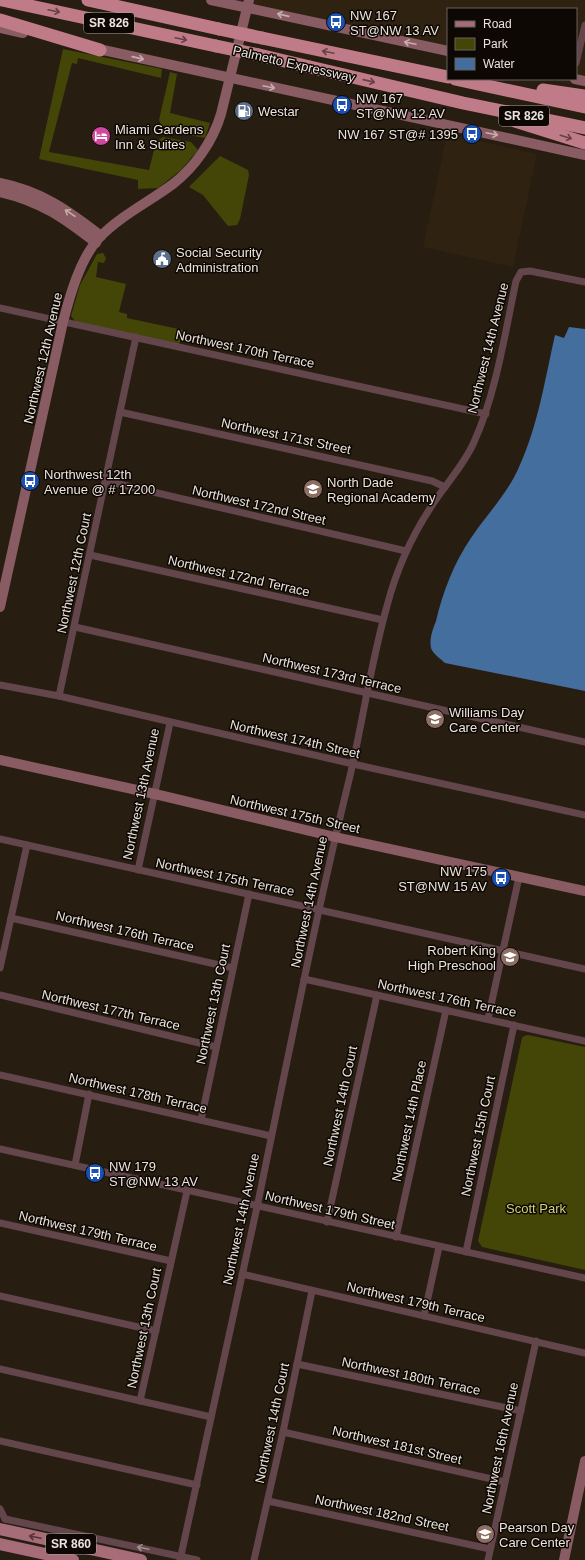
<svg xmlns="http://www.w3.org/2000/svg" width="585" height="1560" font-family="Helvetica,sans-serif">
  <rect width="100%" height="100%" fill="#281d11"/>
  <!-- built -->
  <g fill="#302210">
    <path d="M226 0H585V88L550 79H576V9H448V54Z"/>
    <path d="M447 134 537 154 513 267 423 247Z"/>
  </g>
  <!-- green -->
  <g fill="#444607">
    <path d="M63 49 162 69 161 78 78 58 77 64 72 63 49 152 149 170 156 142 163 137 191 142 198 150 181 170 158 188 138 189V180L39 159Z"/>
    <path d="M170 72 177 74 170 113 210 123 205 138 163 130 159 120Z"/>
    <path d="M220 156 248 170 249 175 240 219 237 225 228 226 203 195 189 187Z"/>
    <path d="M103 253 106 258 104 263 98 262 96 277 126 284 119 312 127 314V318L183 330 179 345 75 321 71 316 80 285 97 254Z"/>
    <path d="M528 1035 585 1047V1270L482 1247 478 1241 522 1038 524 1036Z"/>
  </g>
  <!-- water -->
  <path fill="#446e9d" d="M569 327 585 329V691L445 663C440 658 433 654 431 648 429 639 433 629 436 621 443 591 454 563 471 538 487 514 508 493 519 467 538 426 545 379 555 335L564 338Z"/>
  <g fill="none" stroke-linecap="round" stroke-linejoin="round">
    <!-- street -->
    <g stroke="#63464c" stroke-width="7">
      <path d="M576 63 585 25"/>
      <path d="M0 308 486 414"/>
      <path d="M120 412 432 481 445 487"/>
      <path d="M106 481 406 551"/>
      <path d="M90 555 383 620"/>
      <path d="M75 627 585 742"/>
      <path d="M0 685 59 696 353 764 585 815"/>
      <path d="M59 696 136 337"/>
      <path d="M0 839 585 969"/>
      <path d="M138 870 170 723"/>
      <path d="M11 918 233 968"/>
      <path d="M0 968 27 845"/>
      <path d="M304 979 585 1041"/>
      <path d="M0 995 216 1047"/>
      <path d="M488 1019 519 877"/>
      <path d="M0 1075 271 1136"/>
      <path d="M201 1120 249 894"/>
      <path d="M0 1149 585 1278"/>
      <path d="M75 1165 89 1094"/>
      <path d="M327 1222 377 995"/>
      <path d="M0 1223 171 1261"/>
      <path d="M396 1237 446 1010"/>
      <path d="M466 1252 514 1025"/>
      <path d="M242 1274 585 1353"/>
      <path d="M0 1296 156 1331"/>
      <path d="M424 1316 439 1247"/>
      <path d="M297 1364 521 1411"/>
      <path d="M0 1369 211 1417"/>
      <path d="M140 1401 187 1191"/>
      <path d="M283 1432 505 1482"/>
      <path d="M0 1441 197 1485"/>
      <path d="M268 1501 490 1549"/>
      <path d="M0 1509 5 1519"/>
      <path d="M5 1519 197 1560"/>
      <path d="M180 1560C205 1442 232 1325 257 1207 287 1063 315 919 350 776 363 720 371 662 387 606 397 567 414 531 437 498 450 479 465 463 474 442 496 394 505 333 516 281L521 272 530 271 585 282"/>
      <path d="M254 1560 283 1432 312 1291"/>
      <path d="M488 1560 536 1341"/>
    </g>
    <!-- secondary -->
    <g stroke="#895c64" stroke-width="10">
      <path d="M211 0 448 51"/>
      <path d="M0 28 23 33"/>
      <path d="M94 48 585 155"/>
      <path d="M575 79 585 81"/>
      <path d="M0 183C41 191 69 211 101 236"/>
      <path d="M0 192C40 201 64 218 96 243"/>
      <path d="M0 607 63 322C70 295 80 259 99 238 120 216 149 202 173 184 195 167 213 141 221 114L249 0"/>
      <path d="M0 760 155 794 335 837 585 891"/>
      <path d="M564 1560 585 1461"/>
    </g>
    <!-- primary -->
    <g stroke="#a66c77" stroke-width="12">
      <path d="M0 1529 141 1560"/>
      <path d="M0 1544 73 1560"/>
    </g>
    <!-- highway -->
    <g stroke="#c07b88" stroke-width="13">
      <path d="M2 0 216 46"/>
      <path d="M88 0 219 29"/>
      <path d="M0 20 100 50"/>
      <path d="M262 38 448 77"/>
      <path d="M259 55 463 103 585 128"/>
      <path d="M455 79 585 107"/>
      <path d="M543 90 585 96"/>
      <path d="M515 121 585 143"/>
    </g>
    <!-- highway-bridge -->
    <g stroke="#c07b88" stroke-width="13">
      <path d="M219 29 262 38"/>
      <path d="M216 46 259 55"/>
    </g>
  </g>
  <!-- one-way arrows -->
  <defs><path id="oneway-shaft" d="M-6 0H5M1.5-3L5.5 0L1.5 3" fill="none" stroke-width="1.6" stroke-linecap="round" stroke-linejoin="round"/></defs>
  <g stroke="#664246">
    <use href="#oneway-shaft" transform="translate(54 11) rotate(12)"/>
    <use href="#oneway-shaft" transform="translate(181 39) rotate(12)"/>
    <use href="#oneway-shaft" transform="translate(328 52) rotate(-168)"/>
    <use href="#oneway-shaft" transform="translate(369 81) rotate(13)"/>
    <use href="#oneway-shaft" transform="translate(566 137) rotate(17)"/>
  </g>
  <g stroke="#c4aeac">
    <use href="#oneway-shaft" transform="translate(283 15) rotate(-167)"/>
    <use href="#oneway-shaft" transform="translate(410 43) rotate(-168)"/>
    <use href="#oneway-shaft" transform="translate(138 58) rotate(13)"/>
    <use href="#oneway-shaft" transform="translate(269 87) rotate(12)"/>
    <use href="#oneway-shaft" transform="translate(492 134) rotate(12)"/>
    <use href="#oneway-shaft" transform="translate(70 213) rotate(-146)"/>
  </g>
  <use stroke="#523538" href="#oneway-shaft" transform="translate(35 1537) rotate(-168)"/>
  <use stroke="#a18d8d" href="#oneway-shaft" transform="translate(143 1548) rotate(-168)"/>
  <!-- icons -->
  <defs>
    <g id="bus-disc" transform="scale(1)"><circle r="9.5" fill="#1a4fb4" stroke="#0d0804"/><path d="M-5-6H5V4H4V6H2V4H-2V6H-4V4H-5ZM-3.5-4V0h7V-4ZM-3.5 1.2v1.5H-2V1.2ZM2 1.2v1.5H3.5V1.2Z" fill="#fff"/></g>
    <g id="fuel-disc" transform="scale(1)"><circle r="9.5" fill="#5c6f8a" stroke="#0d0804"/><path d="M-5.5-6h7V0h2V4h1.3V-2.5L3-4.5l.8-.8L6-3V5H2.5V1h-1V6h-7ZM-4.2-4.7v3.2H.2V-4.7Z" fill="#fff"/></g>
    <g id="hotel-disc" transform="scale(1)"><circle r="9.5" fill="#d1479c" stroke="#0d0804"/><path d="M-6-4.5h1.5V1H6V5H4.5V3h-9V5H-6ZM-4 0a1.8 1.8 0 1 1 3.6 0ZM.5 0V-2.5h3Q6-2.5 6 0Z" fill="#fff"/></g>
    <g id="civic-disc" transform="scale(1)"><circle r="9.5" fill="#5c6f8a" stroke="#0d0804"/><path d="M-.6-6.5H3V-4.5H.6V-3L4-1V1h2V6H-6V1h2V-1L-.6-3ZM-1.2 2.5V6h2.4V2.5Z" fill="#fff"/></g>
    <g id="school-disc" transform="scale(1)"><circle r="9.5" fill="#8d6e63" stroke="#0d0804"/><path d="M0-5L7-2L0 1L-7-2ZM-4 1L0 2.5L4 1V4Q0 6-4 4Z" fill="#fff"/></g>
  </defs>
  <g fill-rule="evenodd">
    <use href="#bus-disc" x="336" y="22"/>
    <use href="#bus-disc" x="342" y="105"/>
    <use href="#fuel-disc" x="244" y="111"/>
    <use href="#bus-disc" x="472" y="134"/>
    <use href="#hotel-disc" x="101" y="136"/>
    <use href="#civic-disc" x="162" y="259"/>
    <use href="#bus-disc" x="30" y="481"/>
    <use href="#school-disc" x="313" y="489"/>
    <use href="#school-disc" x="435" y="719"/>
    <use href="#bus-disc" x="501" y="878"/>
    <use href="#school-disc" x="510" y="957"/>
    <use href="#bus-disc" x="95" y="1173"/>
    <use href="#school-disc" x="485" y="1534"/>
  </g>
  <g text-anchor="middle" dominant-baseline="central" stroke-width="3" stroke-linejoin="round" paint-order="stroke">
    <!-- shield labels -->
    <g fill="#0d0804" stroke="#a9a29b" stroke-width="1">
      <rect x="84" y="13" width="50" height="20" rx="3"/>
      <rect x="499" y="106" width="50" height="20" rx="3"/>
      <rect x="46" y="1534" width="50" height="20" rx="3"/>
    </g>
    <g font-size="12" font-weight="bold" fill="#ece4dc">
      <text x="109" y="23">SR 826</text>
      <text x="524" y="116">SR 826</text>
      <text x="71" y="1544">SR 860</text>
    </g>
    <!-- poi labels -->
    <g font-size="13" fill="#ece4dc" stroke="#0d0804" text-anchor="start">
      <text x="350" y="15">NW 167<tspan x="350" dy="15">ST@NW 13 AV</tspan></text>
      <text x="356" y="98">NW 167<tspan x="356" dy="15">ST@NW 12 AV</tspan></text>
      <text x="258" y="111">Westar</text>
      <text x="115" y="129">Miami Gardens<tspan x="115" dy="15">Inn &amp; Suites</tspan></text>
      <text x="458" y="134" text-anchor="end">NW 167 ST@# 1395</text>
      <text x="176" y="252">Social Security<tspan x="176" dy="15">Administration</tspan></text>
      <text x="44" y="474">Northwest 12th<tspan x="44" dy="15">Avenue @ # 17200</tspan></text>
      <text x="327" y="482">North Dade<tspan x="327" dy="15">Regional Academy</tspan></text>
      <text x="449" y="712">Williams Day<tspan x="449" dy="15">Care Center</tspan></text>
      <text x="487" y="871" text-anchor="end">NW 175<tspan x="487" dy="15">ST@NW 15 AV</tspan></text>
      <text x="496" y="950" text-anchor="end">Robert King<tspan x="496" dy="15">High Preschool</tspan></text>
      <text x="109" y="1166">NW 179<tspan x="109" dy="15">ST@NW 13 AV</tspan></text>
      <text x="499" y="1527">Pearson Day<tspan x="499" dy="15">Care Center</tspan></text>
    </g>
    <!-- street labels -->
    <g font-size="13" fill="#ece4dc" stroke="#0d0804">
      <text transform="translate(294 64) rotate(13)">Palmetto Expressway</text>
      <text transform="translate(488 348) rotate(-76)">Northwest 14th Avenue</text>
      <text transform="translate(245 349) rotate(12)">Northwest 170th Terrace</text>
      <text transform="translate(43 358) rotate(-77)">Northwest 12th Avenue</text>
      <text transform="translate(286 436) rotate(12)">Northwest 171st Street</text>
      <text transform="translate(259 505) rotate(13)">Northwest 172nd Street</text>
      <text transform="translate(74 573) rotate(-78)">Northwest 12th Court</text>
      <text transform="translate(239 576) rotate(13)">Northwest 172nd Terrace</text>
      <text transform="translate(332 673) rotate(13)">Northwest 173rd Terrace</text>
      <text transform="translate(295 739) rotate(13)">Northwest 174th Street</text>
      <text transform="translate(141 794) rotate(-78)">Northwest 13th Avenue</text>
      <text transform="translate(295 814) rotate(13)">Northwest 175th Street</text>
      <text transform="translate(225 877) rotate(12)">Northwest 175th Terrace</text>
      <text transform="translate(309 902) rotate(-78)">Northwest 14th Avenue</text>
      <text transform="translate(125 931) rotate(13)">Northwest 176th Terrace</text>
      <text transform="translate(447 998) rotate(12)">Northwest 176th Terrace</text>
      <text transform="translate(213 1004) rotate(-78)">Northwest 13th Court</text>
      <text transform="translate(111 1010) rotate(13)">Northwest 177th Terrace</text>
      <text transform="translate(138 1093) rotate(13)">Northwest 178th Terrace</text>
      <text transform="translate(340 1106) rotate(-78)">Northwest 14th Court</text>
      <text transform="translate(409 1121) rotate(-78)">Northwest 14th Place</text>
      <text transform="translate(478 1136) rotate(-78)">Northwest 15th Court</text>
      <text transform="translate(330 1210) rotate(13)">Northwest 179th Street</text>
      <text transform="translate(241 1219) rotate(-78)">Northwest 14th Avenue</text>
      <text transform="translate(88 1231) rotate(13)">Northwest 179th Terrace</text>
      <text transform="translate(416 1302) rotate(13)">Northwest 179th Terrace</text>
      <text transform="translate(144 1328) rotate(-78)">Northwest 13th Court</text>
      <text transform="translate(411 1376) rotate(12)">Northwest 180th Terrace</text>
      <text transform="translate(272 1423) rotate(-78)">Northwest 14th Court</text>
      <text transform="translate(397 1445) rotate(13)">Northwest 181st Street</text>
      <text transform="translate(500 1448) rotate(-78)">Northwest 16th Avenue</text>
      <text transform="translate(382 1513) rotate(12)">Northwest 182nd Street</text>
    </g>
    <!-- park labels -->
    <g font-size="13" fill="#cdd374" stroke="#0d0804">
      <text x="536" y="1208">Scott Park</text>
    </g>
  </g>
  <!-- legend -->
  <rect x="447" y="8" width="130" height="72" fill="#0d0804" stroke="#66605a"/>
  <rect x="455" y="21" width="20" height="6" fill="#a66c77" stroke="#66605a"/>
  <text x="483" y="28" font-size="12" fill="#ece4dc">Road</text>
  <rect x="455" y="38" width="20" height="12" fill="#444607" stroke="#66605a"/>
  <text x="483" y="48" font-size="12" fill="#ece4dc">Park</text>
  <rect x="455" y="58" width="20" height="12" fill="#446e9d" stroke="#66605a"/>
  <text x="483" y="68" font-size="12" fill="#ece4dc">Water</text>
</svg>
